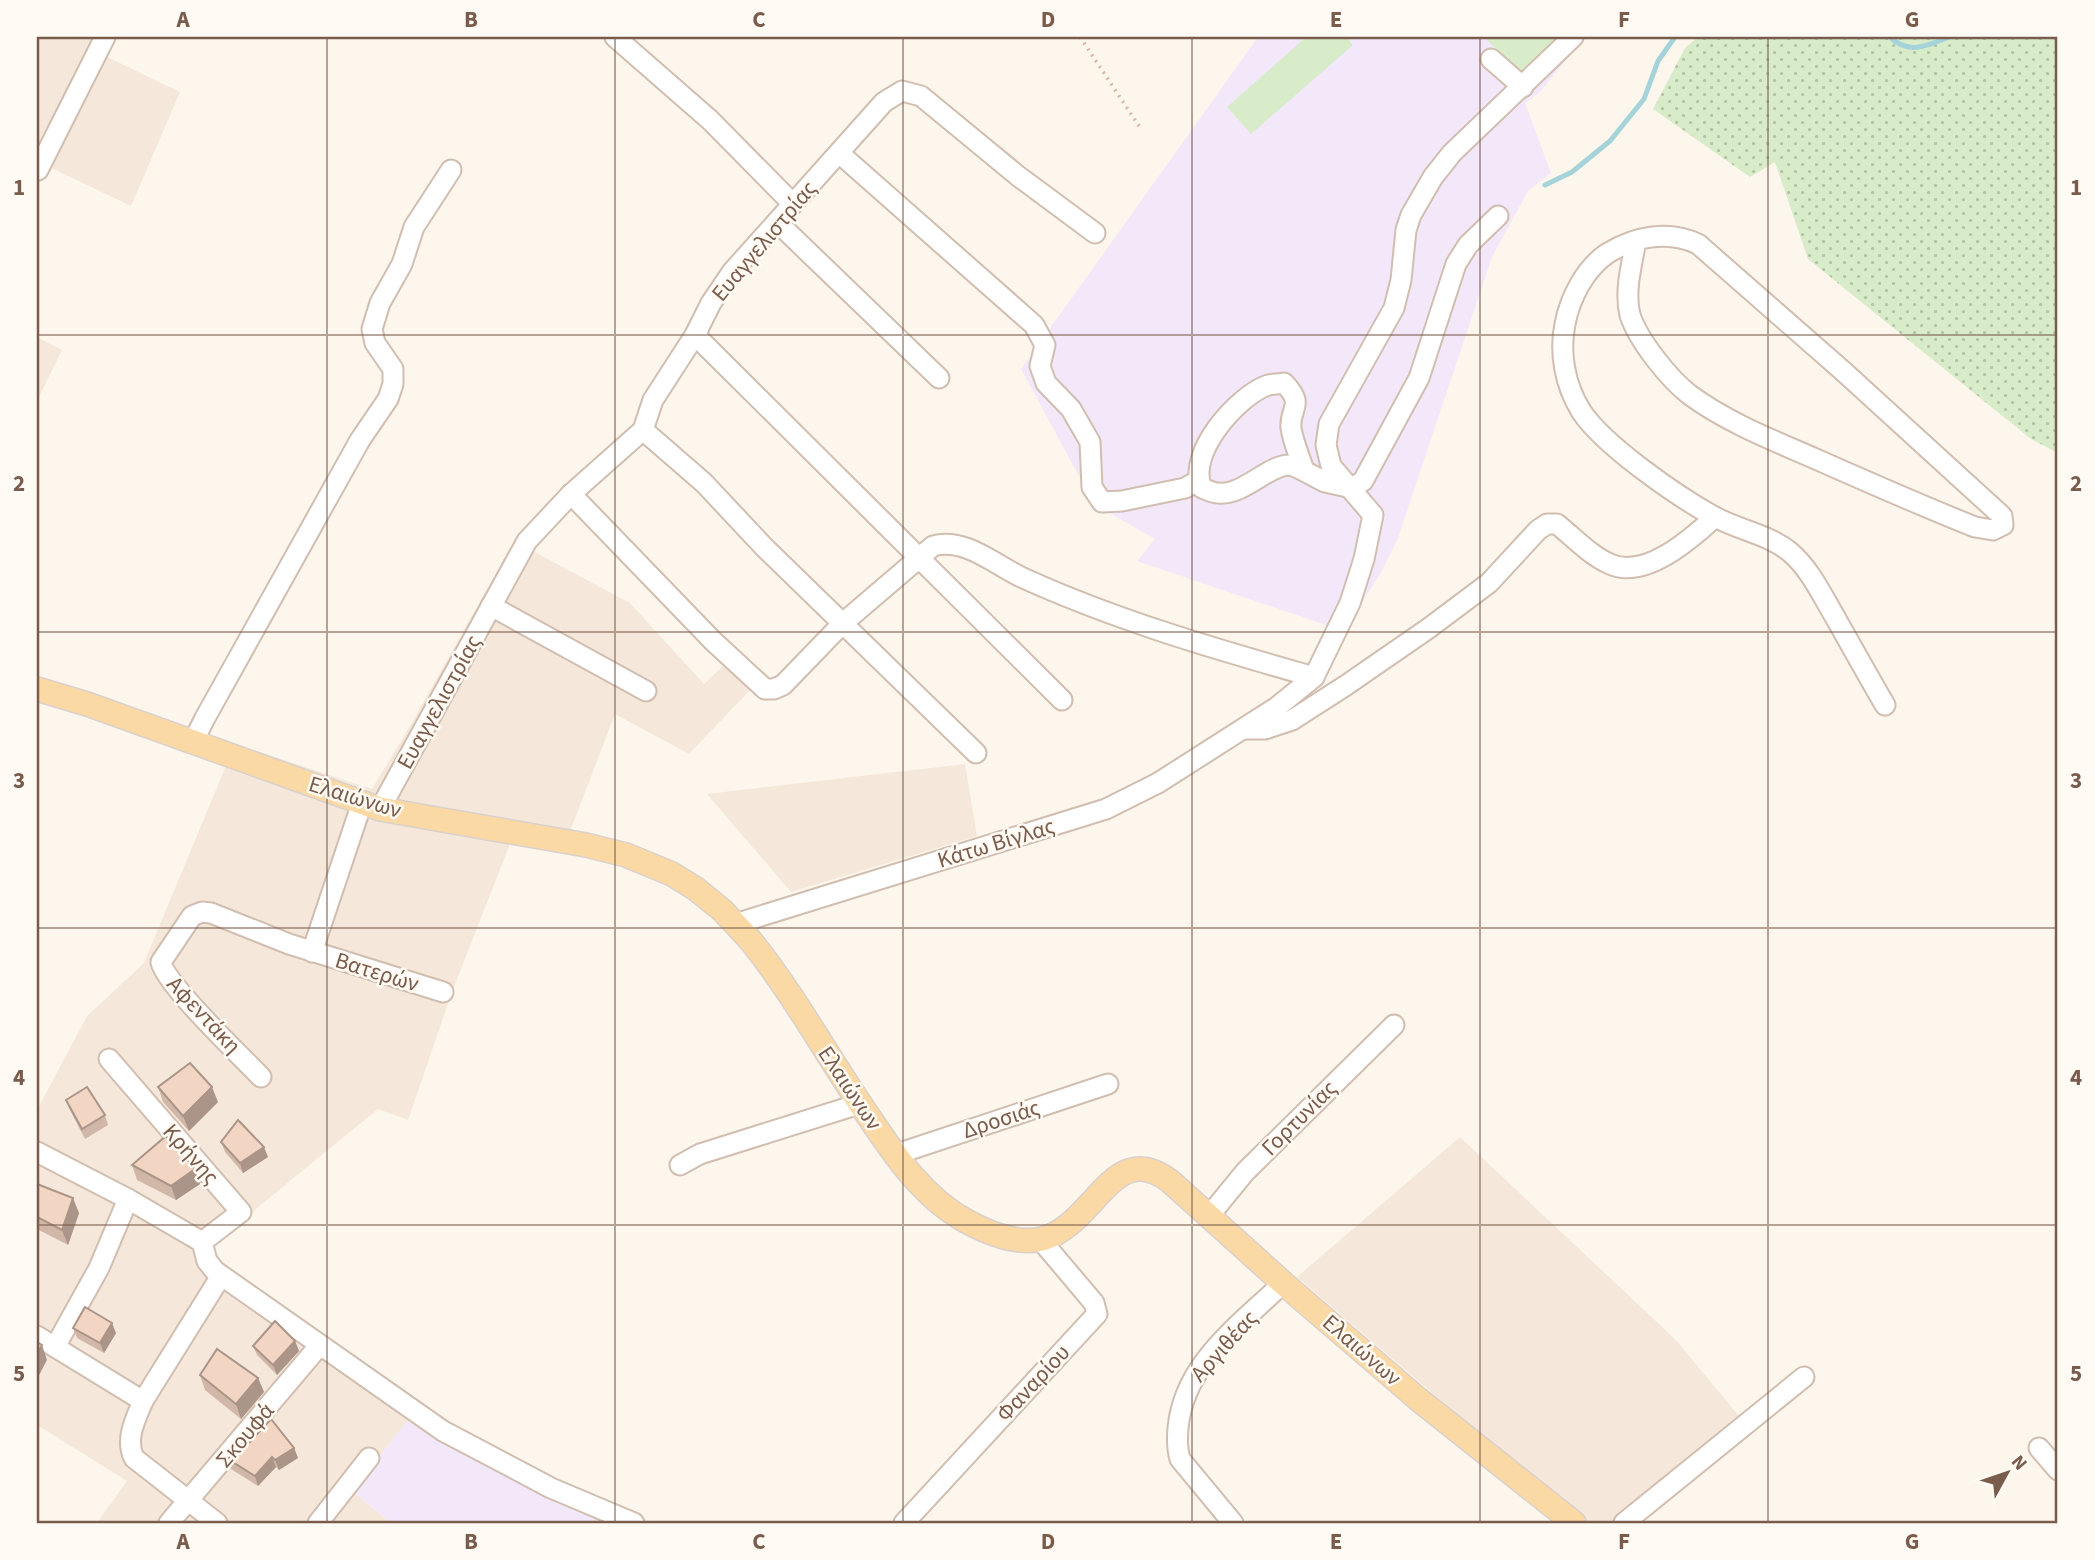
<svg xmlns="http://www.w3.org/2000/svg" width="2095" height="1560" font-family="'Source Sans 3',sans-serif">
  <defs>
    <pattern id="grass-dots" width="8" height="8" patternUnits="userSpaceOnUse" patternTransform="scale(1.75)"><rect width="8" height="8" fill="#d8ecc9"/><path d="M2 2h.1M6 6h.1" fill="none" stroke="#b4c2a5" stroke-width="1.8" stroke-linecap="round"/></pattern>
  </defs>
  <rect width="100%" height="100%" fill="#fdf6ec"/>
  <!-- residential -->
  <g fill="#f5e8da">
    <path d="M37 37H110L101 54 180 92 131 206 47 166 37 187Z"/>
    <path d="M37 337 62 350 37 401Z"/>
    <path d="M514 541 630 603 704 684 726 663 752 688 689 754 615 714 564 847 512 839 452 992 408 1120 378 1109 212 1245 216 1255 225 1266 422 1403 352 1491 391 1523H97L127 1481 37 1425V1110L87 1016 144 963 235 744 372 789 410 726Z"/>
    <path d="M965 764 977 836 791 892 707 794Z"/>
    <path d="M1460 1137 1676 1340 1743 1421 1616 1523H1584L1297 1277Z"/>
  </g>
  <!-- education -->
  <g fill="#f3e8fa">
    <path d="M1258 37H1585L1540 92 1525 103 1551 173 1528 191 1492 257 1398 538 1380 574 1344 631 1137 561 1155 539 1094 504 1021 369Z"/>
    <path d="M407 1421 500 1468 620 1523H391L352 1491Z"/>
  </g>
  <!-- grass -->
  <path fill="url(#grass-dots)" d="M1698 37H2058V453L2031 439 1808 259 1775 162 1750 177 1653 109 1685 48Z"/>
  <!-- park -->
  <g fill="#d8ecc9">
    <path d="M1306 37H1346L1353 45 1251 134 1227 107Z"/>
    <path d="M1488 37H1559L1521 74 1486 39Z"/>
  </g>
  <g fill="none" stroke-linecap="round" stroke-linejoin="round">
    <!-- stream -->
    <g stroke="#a5d3da" stroke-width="5">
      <path d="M1890 37C1908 55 1927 46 1949 37"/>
      <path d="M1545 185 1572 172 1610 141 1644 99 1658 61 1675 37"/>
    </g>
    <!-- minor casing -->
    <g stroke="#d1beb0" stroke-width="23">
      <g id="minor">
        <path d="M615 37 710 120 793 204"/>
        <path d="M1491 59 1523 87"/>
        <path d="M839 153 1034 325 1045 345 1040 366 1046 383 1071 409 1090 442 1092 487 1102 502 1122 501 1185 488 1199 480"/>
        <path d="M38 170 105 37"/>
        <path d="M777 222 939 378"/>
        <path d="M1636 241C1632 263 1624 292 1630 315 1638 340 1669 379 1690 395 1728 423 1775 441 1818 460 1870 483 1922 506 1975 527L1993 530 2003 525 2002 516 1843 371 1698 244C1669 230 1636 236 1608 253 1585 268 1570 298 1565 324 1559 353 1565 385 1581 411 1603 445 1677 496 1713 516 1738 530 1768 534 1790 552 1810 569 1822 595 1835 617 1852 647 1868 676 1885 705"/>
        <path d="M695 335 1062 700"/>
        <path d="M643 430 704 483 764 547 976 753"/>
        <path d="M1304 471C1300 469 1294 466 1289 465 1268 465 1243 496 1218 493 1213 493 1207 490 1202 488 1186 454 1237 396 1268 385 1273 384 1279 384 1284 383 1306 406 1289 407 1291 428 1293 442 1300 457 1304 471L1325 482 1352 488 1363 481 1419 378 1456 264 1468 245 1498 216"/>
        <path d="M571 494 713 641 765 689H774L783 685 843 623 933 546C964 537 994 564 1021 577 1115 620 1215 649 1314 677"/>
        <path d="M491 606 646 691"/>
        <path d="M1244 729H1265L1292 720 1345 686 1429 628 1489 583 1538 530 1547 524H1557C1573 537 1591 556 1610 564 1645 580 1691 539 1715 517"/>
        <path d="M193 742 205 718 360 440 388 399 393 384V369L375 343 372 329 380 303 402 264 414 227 451 170"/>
        <path d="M380 809 527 541 571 494 643 430 653 400 695 335 711 303 732 272 884 102 902 91 921 96 1018 176 1095 233"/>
        <path d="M735 924 1106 809 1158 783 1277 707 1314 677 1350 603 1364 559 1373 515 1331 466 1326 445 1329 424 1394 308 1401 280 1406 230 1411 215 1433 177 1452 153 1573 37"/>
        <path d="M312 952 362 803"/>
        <path d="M109 1059 241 1212 202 1242"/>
        <path d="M261 1077C242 1057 165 984 161 962L192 916 202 912 211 913 289 944 443 992"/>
        <path d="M37 1152 128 1199 202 1242 207 1261 215 1271 443 1431 551 1488 634 1523"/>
        <path d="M894 1155 1108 1084"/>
        <path d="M680 1165 700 1154 859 1104"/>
        <path d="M1209 1216 1245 1172 1394 1025"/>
        <path d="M37 1336 143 1401C135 1420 125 1439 134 1458L217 1523"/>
        <path d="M55 1347 99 1268 128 1199"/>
        <path d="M143 1401 221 1276"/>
        <path d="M2039 1448 2058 1470"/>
        <path d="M169 1523 319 1346"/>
        <path d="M318 1523 369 1458"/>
        <path d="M904 1523 1097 1314 1094 1303 1040 1239"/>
        <path d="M1233 1523 1180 1459C1177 1449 1177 1439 1178 1428 1184 1363 1240 1325 1283 1283"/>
        <path d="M1624 1523 1804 1377"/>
      </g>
    </g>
    <!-- major casing -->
    <g stroke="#dad1cd" stroke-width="26">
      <path id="major" d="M37 689 87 704 380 809 586 845 626 855 672 874 696 889 723 911 751 941C795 996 829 1059 869 1117 895 1156 924 1198 966 1221 988 1233 1016 1245 1042 1239 1096 1225 1113 1136 1171 1182L1283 1283 1418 1399 1574 1523"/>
    </g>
    <!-- path -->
    <path stroke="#d9b8a5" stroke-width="3.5" stroke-dasharray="2 5" stroke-linecap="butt" d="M1080 37 1141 129"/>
    <!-- minor -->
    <use href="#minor" stroke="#fff" stroke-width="19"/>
    <!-- major -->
    <use href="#major" stroke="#fbd9a5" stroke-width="23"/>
  </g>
  <!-- wall -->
  <g fill="#d1b7a8">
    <path d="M158 1087 218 1102 189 1131 163 1102Z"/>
    <path d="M66 1100 105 1115 108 1125 85 1139 70 1110Z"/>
    <path d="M221 1142 268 1157 243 1173 225 1152Z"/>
    <path d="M132 1165 200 1184 176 1200 137 1180Z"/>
    <path d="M37 1184 79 1213 68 1245 37 1229Z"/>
    <path d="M73 1328 116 1333 104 1353 77 1338Z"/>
    <path d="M295 1341 299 1351 277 1375 257 1355 253 1346Z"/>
    <path d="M200 1375 258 1378 264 1392 241 1419 205 1390Z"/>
    <path d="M250 1442 294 1448 298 1458 279 1470 276 1467 258 1486 231 1469 228 1459Z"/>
  </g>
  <!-- shaded-wall -->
  <g fill="#aa9588">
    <path d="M212 1087 218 1102 189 1131 183 1116Z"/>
    <path d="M264 1147 268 1157 243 1173 240 1163Z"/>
    <path d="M195 1169 200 1184 176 1200 171 1186Z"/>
    <path d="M73 1198 79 1213 68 1245 62 1230Z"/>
    <path d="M112 1323 116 1333 104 1353 100 1343Z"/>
    <path d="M295 1341 299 1351 277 1375 273 1365Z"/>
    <path d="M42 1345 47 1360 37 1379V1354Z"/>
    <path d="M258 1378 264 1392 241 1419 236 1404Z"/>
    <path d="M294 1448 298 1458 279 1470 275 1460Z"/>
    <path d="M272 1457 276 1467 258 1486 255 1476Z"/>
  </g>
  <!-- building -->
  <g fill="#f3d5c3" stroke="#aa9588" stroke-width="2">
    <path d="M190 1063 212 1087 183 1116 158 1087Z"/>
    <path d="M87 1087 105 1115 82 1129 66 1100Z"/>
    <path d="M238 1120 264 1147 240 1163 221 1142Z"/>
    <path d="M166 1136 195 1169 171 1186 132 1165Z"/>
    <path d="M37 1184 73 1198 62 1230 37 1217Z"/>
    <path d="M85 1307 112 1323 100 1343 73 1328Z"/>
    <path d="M275 1321 295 1341 273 1365 253 1346Z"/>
    <path d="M37 1342 42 1345 37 1354Z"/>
    <path d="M217 1349 258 1378 236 1404 200 1375Z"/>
    <path d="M271 1419 294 1448 275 1460 272 1457 255 1476 228 1459 247 1439 250 1442Z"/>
  </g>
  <!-- grid -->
  <path fill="none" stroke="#7a5c4d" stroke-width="2" stroke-opacity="0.55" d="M327 37V1523M615 37V1523M903 37V1523M1192 37V1523M1480 37V1523M1768 37V1523M37 335H2058M37 632H2058M37 928H2058M37 1225H2058"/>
  <g text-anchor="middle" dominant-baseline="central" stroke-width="5" stroke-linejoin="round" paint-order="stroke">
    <!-- street labels -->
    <g font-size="23" fill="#7a5c4d" stroke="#fffaf3">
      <text transform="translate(764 241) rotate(-50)">Ευαγγελιστρίας</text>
      <text transform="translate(439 702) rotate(-61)">Ευαγγελιστρίας</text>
      <text transform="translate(355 797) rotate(17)">Ελαιώνων</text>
      <text transform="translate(996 843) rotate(-17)">Κάτω Βίγλας</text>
      <text transform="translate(377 972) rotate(17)">Βατερών</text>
      <text transform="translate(204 1015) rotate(47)">Αφεντάκη</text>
      <text transform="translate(850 1088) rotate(56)">Ελαιώνων</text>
      <text transform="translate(1299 1118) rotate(-45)">Γορτυνίας</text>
      <text transform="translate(1001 1119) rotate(-18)">Δροσιάς</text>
      <text transform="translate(191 1154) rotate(49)">Κρήνης</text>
      <text transform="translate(1224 1346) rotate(-48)">Αργιθέας</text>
      <text transform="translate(1362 1350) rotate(41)">Ελαιώνων</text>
      <text transform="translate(1033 1383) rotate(-47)">Φαναρίου</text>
      <text transform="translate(245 1435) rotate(-50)">Σκουφά</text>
    </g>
  </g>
  <!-- border -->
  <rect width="2095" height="1560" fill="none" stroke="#fffaf3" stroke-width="77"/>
  <!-- north arrow -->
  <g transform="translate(2007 1473) rotate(50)" stroke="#fffaf3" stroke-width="5" paint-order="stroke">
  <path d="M0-5L12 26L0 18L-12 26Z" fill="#7a5c4d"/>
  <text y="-10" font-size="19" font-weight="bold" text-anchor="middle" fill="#7a5c4d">N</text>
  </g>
  <rect x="38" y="38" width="2018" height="1484" fill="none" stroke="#7a5c4d" stroke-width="2.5"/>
  <g font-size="23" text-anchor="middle" font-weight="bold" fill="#7a5c4d">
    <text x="183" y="27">A</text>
    <text x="471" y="27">B</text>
    <text x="759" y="27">C</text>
    <text x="1048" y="27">D</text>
    <text x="1336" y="27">E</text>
    <text x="1624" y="27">F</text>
    <text x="1912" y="27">G</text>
    <text x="19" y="195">1</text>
    <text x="2076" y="195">1</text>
    <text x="19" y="491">2</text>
    <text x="2076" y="491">2</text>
    <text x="19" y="788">3</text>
    <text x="2076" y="788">3</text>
    <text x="19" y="1085">4</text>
    <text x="2076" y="1085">4</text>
    <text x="19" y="1381">5</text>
    <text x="2076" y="1381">5</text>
    <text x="183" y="1549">A</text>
    <text x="471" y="1549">B</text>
    <text x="759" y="1549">C</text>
    <text x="1048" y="1549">D</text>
    <text x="1336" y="1549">E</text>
    <text x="1624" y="1549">F</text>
    <text x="1912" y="1549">G</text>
  </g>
</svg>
